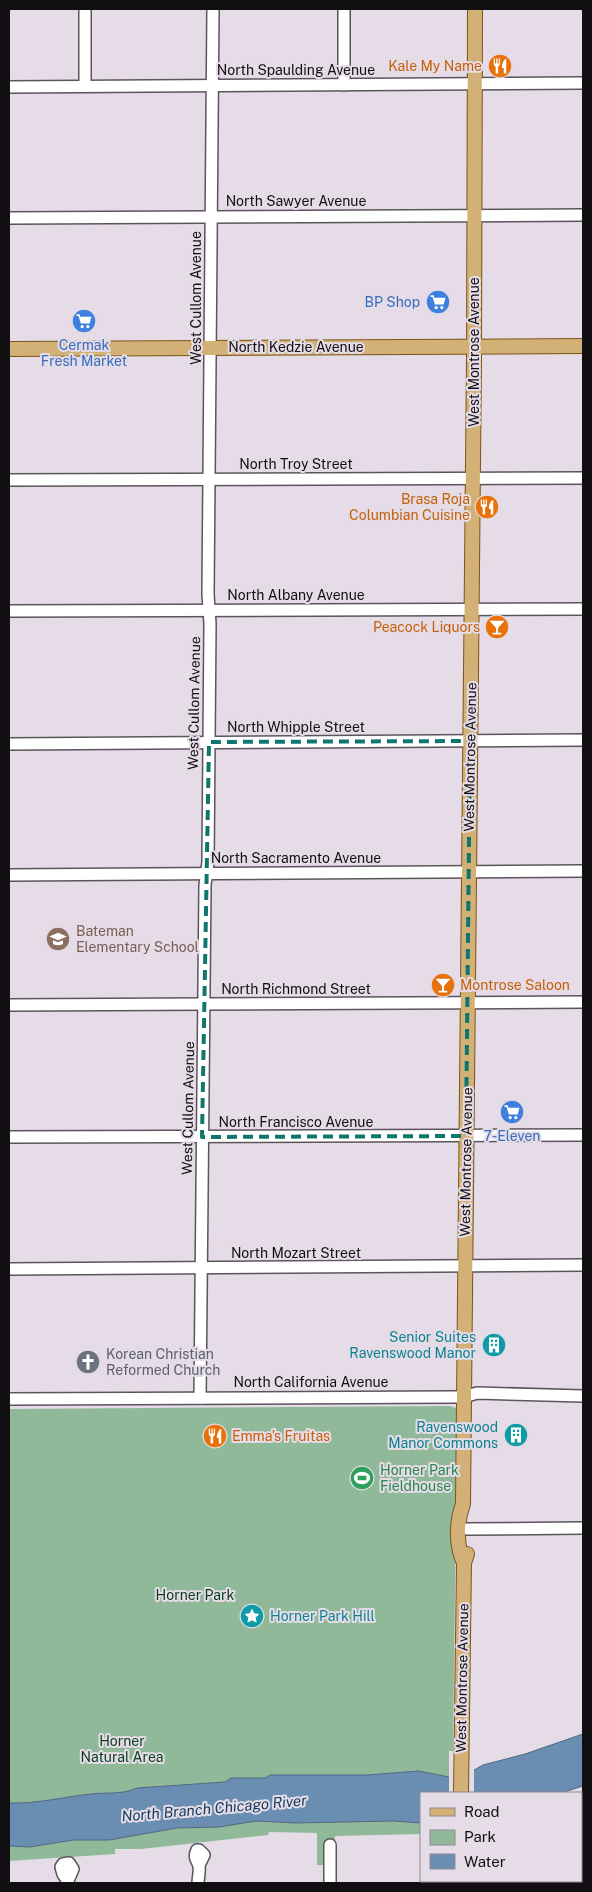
<svg xmlns="http://www.w3.org/2000/svg" width="592" height="1892" font-family="'Public Sans',sans-serif">
  <rect width="100%" height="100%" fill="#e5dce7"/>
  <!-- green -->
  <g fill="#90b999">
    <path d="M450 1406 456 1408 457 1418 453 1751H449V1777L419 1771 367 1775H270L266 1778H231L225 1782 137 1788C122 1795 106 1792 91 1794 63 1797 36 1804 9 1803V1409Z"/>
    <path d="M256 1821 296 1823 393 1821 421 1823V1834L335 1836V1845L324 1865H317V1833L269 1832 268 1835 141 1849H115V1854L9 1861V1846L30 1847 73 1840H109L177 1828Z"/>
  </g>
  <!-- water -->
  <path fill="#698eb1" stroke="#4f6881" d="M583 1734V1786L561 1793H421V1823L393 1821 296 1823 256 1821 219 1827 177 1828 109 1840H73L30 1847 9 1846V1803C36 1804 63 1797 91 1794 106 1792 122 1795 137 1788L225 1782 231 1778H265L270 1775H367L419 1771 449 1777 467 1774 483 1765 525 1754Z"/>
  <!-- pier -->
  <path fill="#e5dce7" d="M474 1767V1793H449V1775L466 1771Z"/>
  <g fill="none" stroke-linecap="round" stroke-linejoin="round">
    <!-- minor casing -->
    <g stroke="#5c545d" stroke-width="14">
      <g id="minor">
        <path d="M85 9V86"/>
        <path d="M344 9V85"/>
        <path d="M9 87 583 83"/>
        <path d="M9 218 583 215"/>
        <path d="M9 480 583 478"/>
        <path d="M9 611 583 609"/>
        <path d="M9 744 583 740"/>
        <path d="M9 875 583 871"/>
        <path d="M9 1005 583 1002"/>
        <path d="M9 1137 583 1135"/>
        <path d="M9 1269 583 1265"/>
        <path d="M200 1398 205 885 208 862 210 624 208 594 213 9"/>
        <path d="M9 1399 453 1397H464L477 1393 583 1396"/>
        <path d="M467 1529 583 1528"/>
        <path d="M67 1883 73 1869 69 1863 63 1864 61 1867 63 1874 67 1880"/>
        <path d="M198 1883C198 1878 200 1871 199 1866 197 1859 193 1858 197 1850H199L204 1855 199 1865"/>
        <path d="M330 1883V1845"/>
      </g>
    </g>
    <!-- major casing -->
    <g stroke="#7c5517" stroke-width="16">
      <g id="major">
        <path d="M9 349 583 346"/>
        <path d="M464 1563C456 1546 456 1523 463 1504L474 359 475 9"/>
        <path d="M461 1793 464 1563 467 1554"/>
        <path d="M460 1883V1881"/>
      </g>
    </g>
    <!-- minor -->
    <use href="#minor" stroke="#fff" stroke-width="11"/>
    <!-- major -->
    <use href="#major" stroke="#d3b076" stroke-width="14"/>
  </g>
  <!-- marked area -->
  <path fill="none" stroke="#0f766e" stroke-width="4" stroke-dasharray="10 6" stroke-linejoin="round" d="M470 741 466 1136 202 1137 209 742Z"/>
  <!-- icons -->
  <defs>
    <g id="restaurant-disc" transform="scale(1.25)"><circle r="9.5" fill="#e8710a" stroke="#e5dce7"/><path d="M-5-6h1v4h1v-4h1v4h1v-4h1v5L-1.5 .5V6h-2V.5L-5-1ZM5-6V6H3V1.5H1.5Q1.5-4 5-6Z" fill="#fff"/></g>
    <g id="supermarket-disc" transform="scale(1.25)"><circle r="9.5" fill="#3f7fe0" stroke="#e5dce7"/><path d="M-6-5.5h2.5l.6 2H6L4.5 2H-2.5L-4.4-4H-6ZM-1.5 3.2a1.3 1.3 0 1 0 .1 0ZM3 3.2a1.3 1.3 0 1 0 .1 0Z" fill="#fff"/></g>
    <g id="bar-disc" transform="scale(1.25)"><circle r="9.5" fill="#e8710a" stroke="#e5dce7"/><path d="M-6-5H6L.8 .8V4.5H3.5V6h-7V4.5H-.8V.8Z" fill="#fff"/></g>
    <g id="school-disc" transform="scale(1.25)"><circle r="9.5" fill="#8d6e63" stroke="#e5dce7"/><path d="M0-5L7-2L0 1L-7-2ZM-4 1L0 2.5L4 1V4Q0 6-4 4Z" fill="#fff"/></g>
    <g id="building-disc" transform="scale(1.25)"><circle r="9.5" fill="#0f9aa8" stroke="#e5dce7"/><path d="M-4-6H4V6H1V3H-1V6H-4ZM-2.5-4.3h1.7v1.8h-1.7ZM.8-4.3h1.7v1.8H.8ZM-2.5-1h1.7V.8h-1.7ZM.8-1h1.7V.8H.8Z" fill="#fff"/></g>
    <g id="church-disc" transform="scale(1.25)"><circle r="9.5" fill="#6b7280" stroke="#e5dce7"/><path d="M-1.2-6h2.4v3.5h3.3v2.4h-3.3V6h-2.4V-.1h-3.3v-2.4h3.3Z" fill="#fff"/></g>
    <g id="stadium-disc" transform="scale(1.25)"><circle r="9.5" fill="#2e9e5b" stroke="#e5dce7"/><path d="M0-5a6.5 5 0 1 0 0 10a6.5 5 0 1 0 0-10ZM-3.5-1.8h7v3.6h-7Z" fill="#fff"/></g>
    <g id="sight-disc" transform="scale(1.25)"><circle r="9.5" fill="#0f9aa8" stroke="#e5dce7"/><path d="M0-6L1.8-2.2L6-1.7L2.9 1.2L3.7 5.4L0 3.3L-3.7 5.4L-2.9 1.2L-6-1.7L-1.8-2.2Z" fill="#fff"/></g>
  </defs>
  <g fill-rule="evenodd">
    <use href="#restaurant-disc" x="500" y="66"/>
    <use href="#supermarket-disc" x="438" y="302"/>
    <use href="#supermarket-disc" x="84" y="321"/>
    <use href="#restaurant-disc" x="487" y="507"/>
    <use href="#bar-disc" x="497" y="627"/>
    <use href="#school-disc" x="58" y="939"/>
    <use href="#bar-disc" x="443" y="985"/>
    <use href="#supermarket-disc" x="512" y="1112"/>
    <use href="#building-disc" x="494" y="1345"/>
    <use href="#church-disc" x="88" y="1362"/>
    <use href="#building-disc" x="516" y="1435"/>
    <use href="#restaurant-disc" x="215" y="1436"/>
    <use href="#stadium-disc" x="362" y="1478"/>
    <use href="#sight-disc" x="252" y="1616"/>
  </g>
  <g text-anchor="middle" dominant-baseline="central" stroke-width="4" stroke-linejoin="round" paint-order="stroke">
    <!-- food labels -->
    <g font-size="14" fill="#c56008" stroke="#e5dce7" text-anchor="end">
      <text x="482" y="66">Kale My Name</text>
      <text x="470" y="499">Brasa Roja<tspan x="470" dy="16">Columbian Cuisine</tspan></text>
      <text x="480" y="627">Peacock Liquors</text>
      <text x="460" y="985" text-anchor="start">Montrose Saloon</text>
      <text x="232" y="1436" text-anchor="start">Emma's Fruitas</text>
    </g>
    <!-- street labels -->
    <g font-size="14" fill="#120f12" stroke="#e5dce7">
      <text x="296" y="70">North Spaulding Avenue</text>
      <text x="296" y="201">North Sawyer Avenue</text>
      <text transform="translate(196 298) rotate(-90)">West Cullom Avenue</text>
      <text x="296" y="347">North Kedzie Avenue</text>
      <text transform="translate(474 352) rotate(-90)">West Montrose Avenue</text>
      <text x="296" y="464">North Troy Street</text>
      <text x="296" y="595">North Albany Avenue</text>
      <text transform="translate(194 703) rotate(-89)">West Cullom Avenue</text>
      <text x="296" y="727">North Whipple Street</text>
      <text transform="translate(470 757) rotate(-89)">West Montrose Avenue</text>
      <text x="296" y="858">North Sacramento Avenue</text>
      <text x="296" y="989">North Richmond Street</text>
      <text transform="translate(188 1108) rotate(-89)">West Cullom Avenue</text>
      <text x="296" y="1122">North Francisco Avenue</text>
      <text transform="translate(466 1162) rotate(-89)">West Montrose Avenue</text>
      <text x="296" y="1253">North Mozart Street</text>
      <text x="311" y="1382">North California Avenue</text>
      <text transform="translate(462 1678) rotate(-89)">West Montrose Avenue</text>
    </g>
    <!-- shop labels -->
    <g font-size="14" fill="#366cbe" stroke="#e5dce7">
      <text x="420" y="302" text-anchor="end">BP Shop</text>
      <text x="84" y="345">Cermak<tspan x="84" dy="16">Fresh Market</tspan></text>
      <text x="512" y="1136">7-Eleven</text>
    </g>
    <!-- education labels -->
    <g font-size="14" fill="#785e54" stroke="#e5dce7" text-anchor="start">
      <text x="76" y="931">Bateman<tspan x="76" dy="16">Elementary School</tspan></text>
    </g>
    <!-- culture labels -->
    <g font-size="14" fill="#0d838f" stroke="#e5dce7" text-anchor="end">
      <text x="476" y="1337">Senior Suites<tspan x="476" dy="16">Ravenswood Manor</tspan></text>
      <text x="498" y="1427">Ravenswood<tspan x="498" dy="16">Manor Commons</tspan></text>
      <text x="270" y="1616" text-anchor="start">Horner Park Hill</text>
    </g>
    <!-- worship labels -->
    <g font-size="14" fill="#5b616d" stroke="#e5dce7" text-anchor="start">
      <text x="106" y="1354">Korean Christian<tspan x="106" dy="16">Reformed Church</tspan></text>
    </g>
    <!-- leisure labels -->
    <g font-size="14" fill="#27864d" stroke="#e5dce7" text-anchor="start">
      <text x="380" y="1470">Horner Park<tspan x="380" dy="16">Fieldhouse</tspan></text>
    </g>
    <!-- park labels -->
    <g font-size="14" fill="#073c1c" stroke="#e5dce7">
      <text x="195" y="1595">Horner Park</text>
      <text x="122" y="1741">Horner<tspan x="122" dy="16">Natural Area</tspan></text>
    </g>
    <!-- water labels -->
    <g font-size="15" font-style="italic" fill="#103b5e" stroke="#e5dce7">
      <text transform="translate(214 1808) rotate(-5)">North Branch Chicago River</text>
    </g>
  </g>
  <!-- border -->
  <rect width="592" height="1892" fill="none" stroke="#120f12" stroke-width="20"/>
  <!-- legend -->
  <rect x="420" y="1792" width="162" height="90" fill="#e5dce7" stroke="#918a92"/>
  <rect x="430" y="1808" width="25" height="8" fill="#d3b076" stroke="#918a92"/>
  <text x="464" y="1817" font-size="15" fill="#120f12">Road</text>
  <rect x="430" y="1830" width="25" height="15" fill="#90b999" stroke="#918a92"/>
  <text x="464" y="1842" font-size="15" fill="#120f12">Park</text>
  <rect x="430" y="1854" width="25" height="15" fill="#698eb1" stroke="#918a92"/>
  <text x="464" y="1867" font-size="15" fill="#120f12">Water</text>
</svg>
